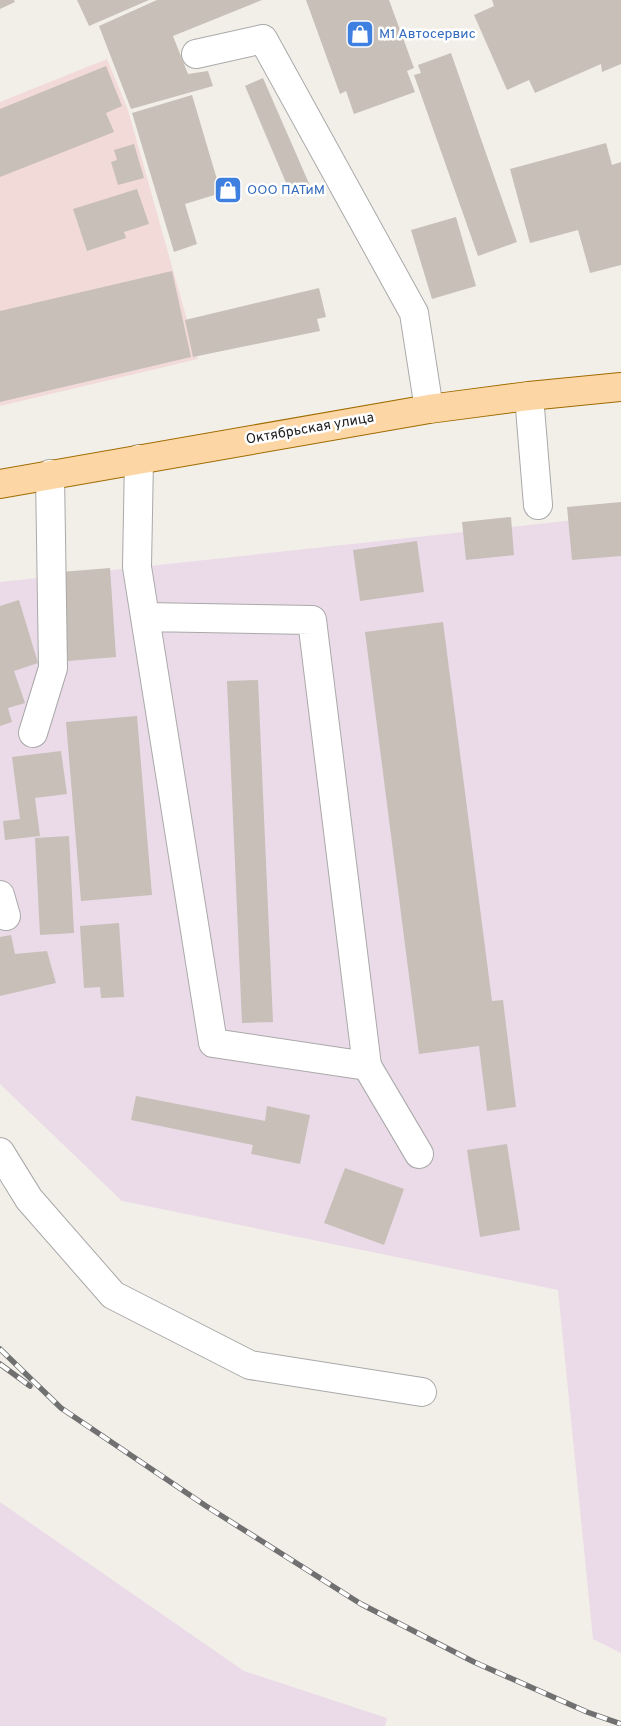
<svg xmlns="http://www.w3.org/2000/svg" width="621" height="1726" font-family="Overpass,sans-serif">
  <rect width="100%" height="100%" fill="#f2efe9"/>
  <!-- commercial -->
  <path fill="#f2dad9" d="M107 59 128 110 198 359 0 406V102Z"/>
  <!-- industrial -->
  <g fill="#ebdbe8">
    <path d="M621 515V1653L593 1639 558 1290 122 1201 0 1084V582Z"/>
    <path d="M0 1502 244 1671 387 1718 385 1726H0Z"/>
  </g>
  <!-- building -->
  <g fill="#c7bfb8">
    <path d="M0 0H14L15 2 0 9Z"/>
    <path d="M77 0H149L89 26Z"/>
    <path d="M157 0H262L173 36 188 74 208 71 213 86 131 109 99 26Z"/>
    <path d="M306 0H389L414 68 407 71 415 92 354 114 346 91 340 94Z"/>
    <path d="M492 0H621V64L602 72 601 64 535 93 529 80 507 90 474 15 494 6Z"/>
    <path d="M451 53 517 242 478 256 414 75 421 73 418 65Z"/>
    <path d="M106 66 122 106 106 113 114 132 0 177V109Z"/>
    <path d="M263 78 311 188 292 197 245 86Z"/>
    <path d="M192 95 221 193 185 204 197 244 174 252 132 113Z"/>
    <path d="M606 143 612 165 621 162V265L590 273 578 230 530 243 510 169Z"/>
    <path d="M134 144 144 178 118 185 111 162 117 160 114 150Z"/>
    <path d="M137 189 149 224 124 232 126 238 87 251 73 209Z"/>
    <path d="M456 217 476 286 432 299 411 230Z"/>
    <path d="M172 271 191 357 0 402V311Z"/>
    <path d="M319 288 326 317 317 319 320 331 193 357 185 320Z"/>
    <path d="M621 502V556L572 560 567 507Z"/>
    <path d="M511 517 514 555 466 560 462 522Z"/>
    <path d="M417 541 424 592 360 601 353 550Z"/>
    <path d="M110 568 116 657 68 661 61 572Z"/>
    <path d="M19 600 38 663 14 671 25 703 8 708 12 722 0 726V606Z"/>
    <path d="M443 622 492 1001 503 1000 516 1107 487 1111 479 1046 419 1054 365 632Z"/>
    <path d="M258 680 273 1022 242 1023 227 681Z"/>
    <path d="M137 716 152 895 81 901 66 722Z"/>
    <path d="M61 751 67 794 35 798 40 836 5 840 3 821 20 819 12 757Z"/>
    <path d="M69 836 74 933 40 935 35 838Z"/>
    <path d="M119 923 124 997 101 998 100 987 84 988 80 926Z"/>
    <path d="M11 935 15 954 47 951 56 983 0 996V937Z"/>
    <path d="M136 1096 265 1121 267 1106 310 1115 300 1164 251 1154 253 1145 131 1120Z"/>
    <path d="M507 1144 520 1230 480 1237 467 1150Z"/>
    <path d="M345 1168 404 1189 384 1245 324 1223Z"/>
  </g>
  <g fill="none" stroke-linecap="round" stroke-linejoin="round">
    <!-- minor casing -->
    <g stroke="#a9a9a9" stroke-width="30">
      <g id="minor">
        <path d="M196 54 263 39 414 313 429 409"/>
        <path d="M529 396 538 505"/>
        <path d="M139 459 137 567 213 1043 367 1066 312 620 145 617"/>
        <path d="M33 733 53 668 50 474"/>
        <path d="M0 895 6 916"/>
        <path d="M367 1066 419 1154"/>
        <path d="M0 1152 29 1199 113 1295 250 1365 422 1392"/>
      </g>
    </g>
    <!-- major casing -->
    <g stroke="#a06b00" stroke-width="30">
      <path id="major" d="M0 484 429 409 529 396 621 387"/>
    </g>
    <!-- minor -->
    <use href="#minor" stroke="#fff" stroke-width="28"/>
    <!-- major -->
    <use href="#major" stroke="#fcd6a4" stroke-width="28"/>
    <!-- rail casing -->
    <g stroke="#707070" stroke-width="5.5">
      <g id="rail">
        <path d="M0 1349 61 1408 206 1506 361 1604 474 1662 587 1712 621 1724"/>
        <path d="M0 1364 30 1386"/>
      </g>
    </g>
    <!-- rail -->
    <use href="#rail" stroke="#fff" stroke-width="4" stroke-dasharray="11" stroke-linecap="butt"/>
  </g>
  <!-- icons -->
  <defs>
    <g id="shop-square" transform="scale(1.4375)"><rect x="-9" y="-9" width="18" height="18" rx="4" fill="#3f7fe0" stroke="#fff"/><path d="M-5-2.5h2.3a2.7 3.5 0 0 1 5.4 0H5L5.5 6h-11ZM-1.5-2.5h3a1.5 2.3 0 0 0-3 0Z" fill="#fff"/></g>
  </defs>
  <g fill-rule="evenodd">
    <use href="#shop-square" x="360" y="34"/>
    <use href="#shop-square" x="228" y="190"/>
  </g>
  <g text-anchor="middle" dominant-baseline="central" stroke-width="5" stroke-linejoin="round" paint-order="stroke">
    <!-- shop labels -->
    <g font-size="14" fill="#366cbe" stroke="#fff" text-anchor="start">
      <text x="379" y="34">М1 Автосервис</text>
      <text x="247" y="190">ООО ПАТиМ</text>
    </g>
    <!-- street labels -->
    <g font-size="14" fill="#222" stroke="#fff">
      <text transform="translate(310 429) rotate(-10)">Октябрьская улица</text>
    </g>
  </g>
</svg>
